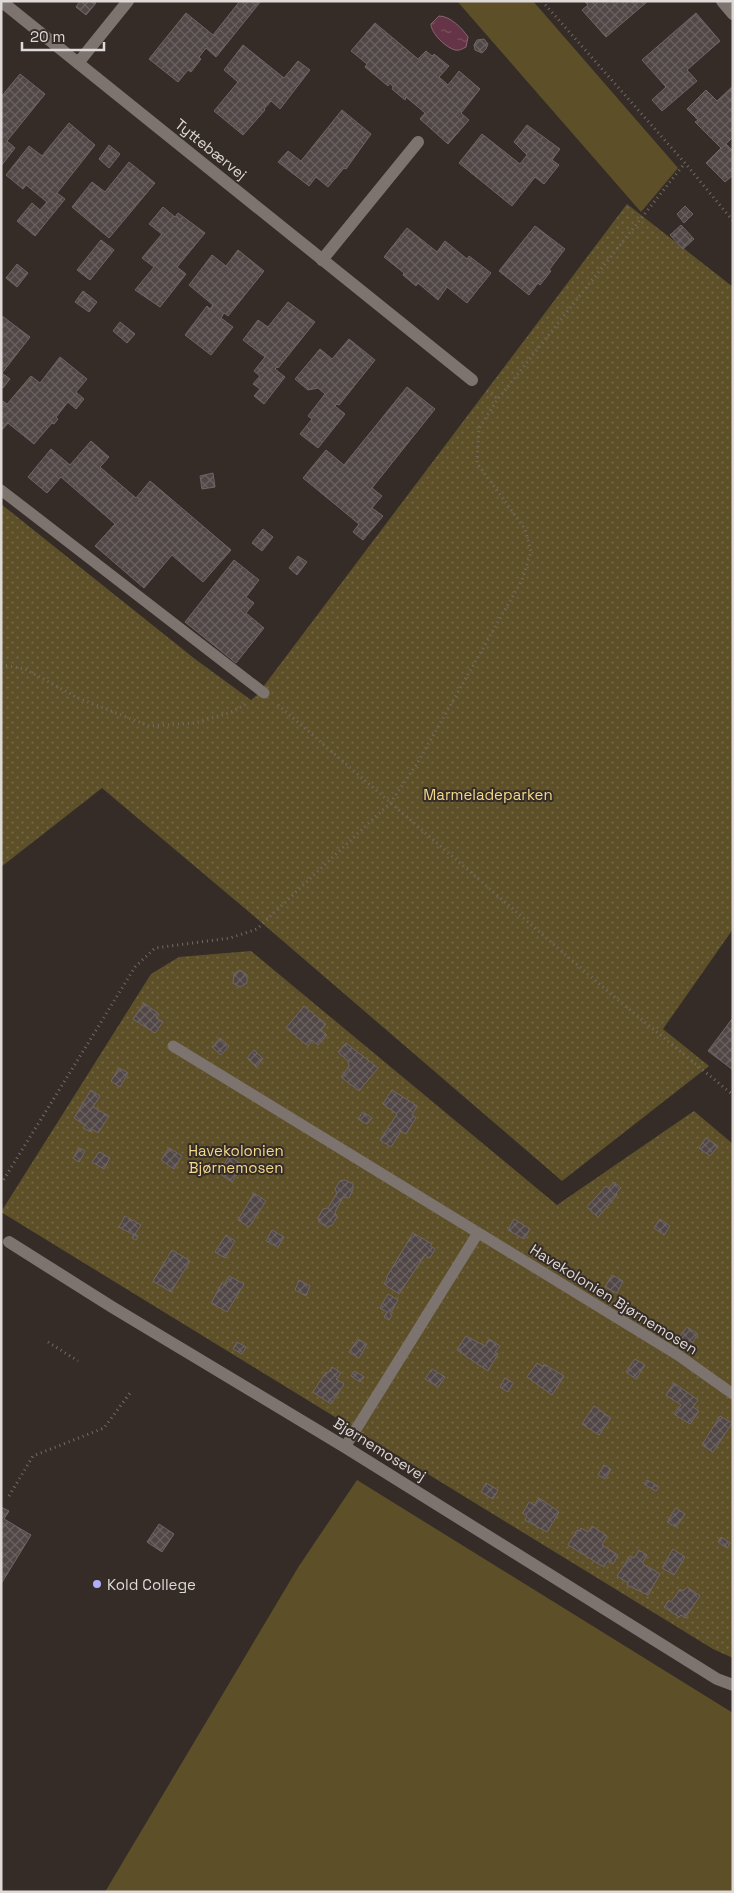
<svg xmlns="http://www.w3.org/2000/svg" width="734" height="1893" font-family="'Space Grotesk',sans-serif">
  <defs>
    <pattern id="park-dots" width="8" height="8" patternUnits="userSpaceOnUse" patternTransform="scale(1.25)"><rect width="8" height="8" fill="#5d5029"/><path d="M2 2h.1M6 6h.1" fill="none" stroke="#746947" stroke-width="1.8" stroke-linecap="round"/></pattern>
    <pattern id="water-ripples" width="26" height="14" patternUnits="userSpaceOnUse" patternTransform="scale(1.25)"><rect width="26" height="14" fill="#653447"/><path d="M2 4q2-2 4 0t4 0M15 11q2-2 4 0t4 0" fill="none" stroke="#7b5161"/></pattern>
    <pattern id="building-cross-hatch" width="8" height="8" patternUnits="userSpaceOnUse" patternTransform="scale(1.25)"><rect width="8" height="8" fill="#514747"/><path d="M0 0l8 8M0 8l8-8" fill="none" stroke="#6a6161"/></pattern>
  </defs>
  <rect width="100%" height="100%" fill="#352c28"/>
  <!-- grass -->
  <g fill="#5d5029">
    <path d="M457 1H533L678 168 641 212Z"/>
    <path d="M357 1480 733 1713 732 1892H105L299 1566Z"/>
  </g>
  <!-- park -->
  <g fill="url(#park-dots)">
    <path d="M627 204 733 287V929L663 1029 709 1066 562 1181 255 917 102 788 1 867V504L195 659 251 700 257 695Z"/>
    <path d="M251 951 557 1205 694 1111 733 1144V1658L713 1649 1 1212 151 974 179 957Z"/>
  </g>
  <!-- water -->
  <path fill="url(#water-ripples)" stroke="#8a6672" d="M439 16C450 16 462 28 468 37L466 47C462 49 459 51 455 50 445 47 431 33 431 24Z"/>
  <!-- building -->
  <g fill="url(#building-cross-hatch)" stroke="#706565">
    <path d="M80 1H93L96 3 86 15 76 7Z"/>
    <path d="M240 1H261L216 57 206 48 199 57 201 59 191 72 188 70 178 82 149 59 186 13 213 35Z"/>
    <path d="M584 1H648L606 37 582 10 588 5Z"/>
    <path d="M696 13 720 41 687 70 697 81 662 111 652 100 666 87 642 60Z"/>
    <path d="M375 23 418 59 426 51 432 56 434 54 449 66 439 77 448 85 459 71 480 89 461 113 469 120 448 144 420 119 425 113 406 97 405 100 392 89 393 87 390 83 388 86 365 67 367 64 351 51Z"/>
    <path d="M484 39 488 44 486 49 482 53 475 50 474 45 477 40Z"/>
    <path d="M243 45 284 78 298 61 310 70 280 109 271 101 264 109 265 110 243 135 214 111 238 82 224 70Z"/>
    <path d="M20 74 45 94 7 141 15 148 1 166V97Z"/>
    <path d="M733 86V137L726 144 733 151V175L725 182 706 163 721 148 695 122 698 120 687 109 706 90 717 101Z"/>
    <path d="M342 110 371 134 346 169 344 168 328 187 316 177 309 186 278 162 288 151 301 161Z"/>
    <path d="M69 123 95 145 57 193 65 199 35 236 17 221 32 203 40 210 47 202 26 185 23 189 6 175 29 146 42 156Z"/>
    <path d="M527 125 560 149 552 160 559 165 544 184 535 177 512 206 459 163 482 134 520 164 527 155 514 142Z"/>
    <path d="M109 145 120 154 109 168 99 159Z"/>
    <path d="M129 162 155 183 109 238 72 207 92 182 105 192Z"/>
    <path d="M685 206 693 214 684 223 677 214Z"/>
    <path d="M163 207 175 217 178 213 205 233 177 267 186 274 160 307 135 290 154 267 142 258 162 234 149 224Z"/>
    <path d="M681 225 694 239 683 249 670 235Z"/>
    <path d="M535 226 565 249 549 270 551 271 540 285 538 283 529 295 499 271Z"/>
    <path d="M407 228 437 252 445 241 467 259 469 256 491 273 467 303 447 287 438 300 418 283 416 286 403 275 404 273 384 257Z"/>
    <path d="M101 240 114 250 90 280 77 270Z"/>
    <path d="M238 250 264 271 228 316 224 313 221 318 233 327 211 355 185 335 207 306 210 309 213 305 189 285 212 255 226 266Z"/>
    <path d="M17 264 28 273 17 287 6 278Z"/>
    <path d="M83 291 97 302 89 312 75 302Z"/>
    <path d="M288 302 315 322 278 368 277 367 275 369 285 377 264 404 254 396 260 389 253 384 260 376 254 371 265 357 243 340 258 320 268 327Z"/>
    <path d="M2 316 30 337 2 373 10 379 3 388 1 387Z"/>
    <path d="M120 322 135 334 127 343 113 331Z"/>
    <path d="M349 339 375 360 339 405 337 404 335 406 345 414 318 448 300 434 312 419 308 416 325 394 318 388 308 390 295 379 320 349 332 359Z"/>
    <path d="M60 357 87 379 76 392 84 399 76 409 68 402 56 417 58 419 54 424 52 423 34 444 8 423 1 431V400L7 404 31 376 40 383Z"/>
    <path d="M407 387 435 409 372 488 382 496 372 508 383 516 363 540 353 532 359 524 303 478 326 450 344 465Z"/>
    <path d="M91 441 109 457 100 467 136 498 150 481 231 550 203 582 172 555 144 588 95 546 115 524 61 477 47 493 28 477 51 449 70 465Z"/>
    <path d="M213 473 215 487 202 489 200 476Z"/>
    <path d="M263 529 273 537 262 551 252 543Z"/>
    <path d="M298 556 307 562 297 575 289 568Z"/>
    <path d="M234 560 259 580 246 597 254 603 246 613 264 628 236 663 185 622Z"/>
    <path d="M240 970 247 975V983L240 987 233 983 234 974Z"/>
    <path d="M144 1003 159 1014 156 1018 163 1022 155 1033 133 1019Z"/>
    <path d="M304 1006 326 1024 321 1030 327 1035 318 1045 312 1040 308 1046 286 1028Z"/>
    <path d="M732 1019 733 1020V1070L708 1051Z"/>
    <path d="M220 1038 229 1046 221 1055 212 1047Z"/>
    <path d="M346 1043 378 1068 359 1091 341 1077 349 1067 348 1061 338 1052Z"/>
    <path d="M254 1050 263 1059 256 1067 247 1058Z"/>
    <path d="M119 1068 128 1073 120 1087 111 1081Z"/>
    <path d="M91 1090 100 1096 93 1107 109 1116 98 1133 92 1129 91 1132 83 1128 85 1125 74 1118Z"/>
    <path d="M392 1090 417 1106 412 1115 416 1118 406 1134 401 1131 391 1147 380 1140 397 1114 383 1104Z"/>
    <path d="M363 1112 372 1118 367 1124 358 1119Z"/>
    <path d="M706 1138 718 1146 710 1156 699 1148Z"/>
    <path d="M79 1148 85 1151 79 1162 73 1158Z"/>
    <path d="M169 1148 182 1156 174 1169 161 1160Z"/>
    <path d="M99 1152 110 1158 104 1169 92 1162Z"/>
    <path d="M229 1156 243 1165 232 1182 219 1173Z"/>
    <path d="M345 1180 353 1184V1189L349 1198 343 1197 335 1212 337 1217 332 1225 327 1227 319 1222 318 1218 323 1209 328 1208 337 1193 335 1189 340 1181Z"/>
    <path d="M614 1182 621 1188 616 1193 617 1195 598 1217 587 1207 606 1186 609 1188Z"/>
    <path d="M254 1193 266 1201 249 1227 238 1220Z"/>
    <path d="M125 1216 141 1225 135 1234 138 1236 136 1240 132 1238 134 1235 119 1227Z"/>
    <path d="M514 1219 530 1229 524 1239 508 1230Z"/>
    <path d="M660 1219 670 1226 664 1235 654 1228Z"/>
    <path d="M272 1230 284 1237 278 1247 266 1241Z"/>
    <path d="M413 1233 432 1244 430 1246 435 1249 430 1258 425 1255 399 1294 384 1284 387 1279 386 1278Z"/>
    <path d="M226 1235 235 1241 225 1258 215 1252Z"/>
    <path d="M172 1250 190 1261 171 1292 153 1281Z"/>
    <path d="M612 1275 623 1281 617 1293 605 1287Z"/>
    <path d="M229 1276 244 1284 227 1312 211 1303 222 1283 224 1285Z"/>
    <path d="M299 1280 310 1286 306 1296 295 1290Z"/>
    <path d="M388 1294 398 1300 390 1314 392 1315 389 1320 384 1317 387 1312 380 1308Z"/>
    <path d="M687 1327 698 1334 690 1346 679 1338Z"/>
    <path d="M466 1336 485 1346 489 1339 500 1346 495 1352 498 1354 488 1371 457 1350Z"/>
    <path d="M358 1339 367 1344 359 1358 349 1352Z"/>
    <path d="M237 1342 246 1347 242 1354 233 1349Z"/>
    <path d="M635 1359 645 1365 636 1379 626 1372Z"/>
    <path d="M537 1363 543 1367 544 1364 564 1376 552 1395 527 1377Z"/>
    <path d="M332 1367 341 1373 336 1379 344 1384 331 1404 313 1392 326 1372 328 1373Z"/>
    <path d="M432 1369 445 1377 438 1387 425 1379Z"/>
    <path d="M355 1371 364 1377 360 1382 351 1376Z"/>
    <path d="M505 1378 513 1383 508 1392 500 1387Z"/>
    <path d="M674 1383 698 1400 693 1407 699 1411 690 1424 674 1414 681 1405 666 1395Z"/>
    <path d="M594 1406 611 1418 599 1435 582 1424Z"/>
    <path d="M720 1416 732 1423 713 1452 702 1445Z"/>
    <path d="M604 1465 611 1469 605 1479 598 1475Z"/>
    <path d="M647 1480 659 1487 656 1491 644 1484Z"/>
    <path d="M486 1483 498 1490 493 1499 481 1492Z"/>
    <path d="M539 1498 559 1512 547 1532 525 1520 527 1516 523 1513 529 1502 534 1505Z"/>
    <path d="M1 1507 9 1511 4 1519 31 1535 1 1584Z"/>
    <path d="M676 1508 685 1514 676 1527 667 1522Z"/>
    <path d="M159 1524 174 1534 162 1552 147 1542Z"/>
    <path d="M592 1526 607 1536 602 1545 618 1555 613 1564 607 1561 604 1567 568 1545 577 1530 579 1531 581 1528 588 1532Z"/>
    <path d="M721 1537 730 1543 727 1548 718 1542Z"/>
    <path d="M673 1549 685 1557 674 1575 662 1568Z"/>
    <path d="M639 1550 647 1555 642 1563 660 1574 648 1595 627 1585 628 1583 617 1576 630 1556 634 1558Z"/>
    <path d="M687 1587 700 1596 685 1618 681 1615 679 1617 664 1607 669 1600 671 1602 680 1589 683 1591Z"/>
  </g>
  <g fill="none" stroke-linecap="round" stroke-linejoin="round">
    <!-- path -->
    <g stroke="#736b67" stroke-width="3" stroke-dasharray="1 4" stroke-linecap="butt">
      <path d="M542 1 685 163 733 221"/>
      <path d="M487 391 498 399"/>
      <path d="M1 665 25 669 78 698 149 726 195 723 232 712 246 704"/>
      <path d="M278 705 612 995 733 1095"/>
      <path d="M1 1184 135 967 155 948 230 938 257 929 391 802 418 762 522 580 531 552 525 529 477 463 479 428 498 399 685 163"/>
      <path d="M48 1342 78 1361"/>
      <path d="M9 1496 33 1456 104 1428 130 1393"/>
    </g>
    <!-- service -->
    <g stroke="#7d736f" stroke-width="11">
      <path d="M1 490 264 693"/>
      <path d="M173 1046 678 1355 733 1394"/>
      <path d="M345 1447 478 1233"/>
    </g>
    <!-- minor -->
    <g stroke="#7d736f" stroke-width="12">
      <path d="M1 1 472 380"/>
      <path d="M722 1 733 14"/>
      <path d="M78 63 128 1"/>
      <path d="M322 260 418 142"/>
      <path d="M9 1242 112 1307 345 1447 717 1679 733 1685"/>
    </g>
  </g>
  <!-- markers -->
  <circle fill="#b0aefa" stroke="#352c28" stroke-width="2" cx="97" cy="1584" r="5"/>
  <g text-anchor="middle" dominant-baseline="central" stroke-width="4" stroke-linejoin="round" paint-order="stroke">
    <!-- street labels -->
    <g font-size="15" fill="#dfd9d7" stroke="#352c28">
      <text transform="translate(211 149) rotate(39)">Tyttebærvej</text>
      <text transform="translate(614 1299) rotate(32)">Havekolonien Bjørnemosen</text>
      <text transform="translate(380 1449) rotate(32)">Bjørnemosevej</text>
    </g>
    <!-- park labels -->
    <g font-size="15" fill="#f3d98a" stroke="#352c28">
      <text x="488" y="794">Marmeladeparken</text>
      <text x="236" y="1150">Havekolonien<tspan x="236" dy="17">Bjørnemosen</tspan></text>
    </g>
    <!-- poi labels -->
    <g font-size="15" fill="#dfd9d7" stroke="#352c28" text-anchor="start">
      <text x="107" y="1584">Kold College</text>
    </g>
  </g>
  <!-- border -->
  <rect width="734" height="1893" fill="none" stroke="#dfd9d7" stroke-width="5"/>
  <!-- scale -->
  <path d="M22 42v8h82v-8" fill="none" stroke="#dfd9d7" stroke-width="2.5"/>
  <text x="30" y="42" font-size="15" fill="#dfd9d7" stroke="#352c28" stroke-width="4" paint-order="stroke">20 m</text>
</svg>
